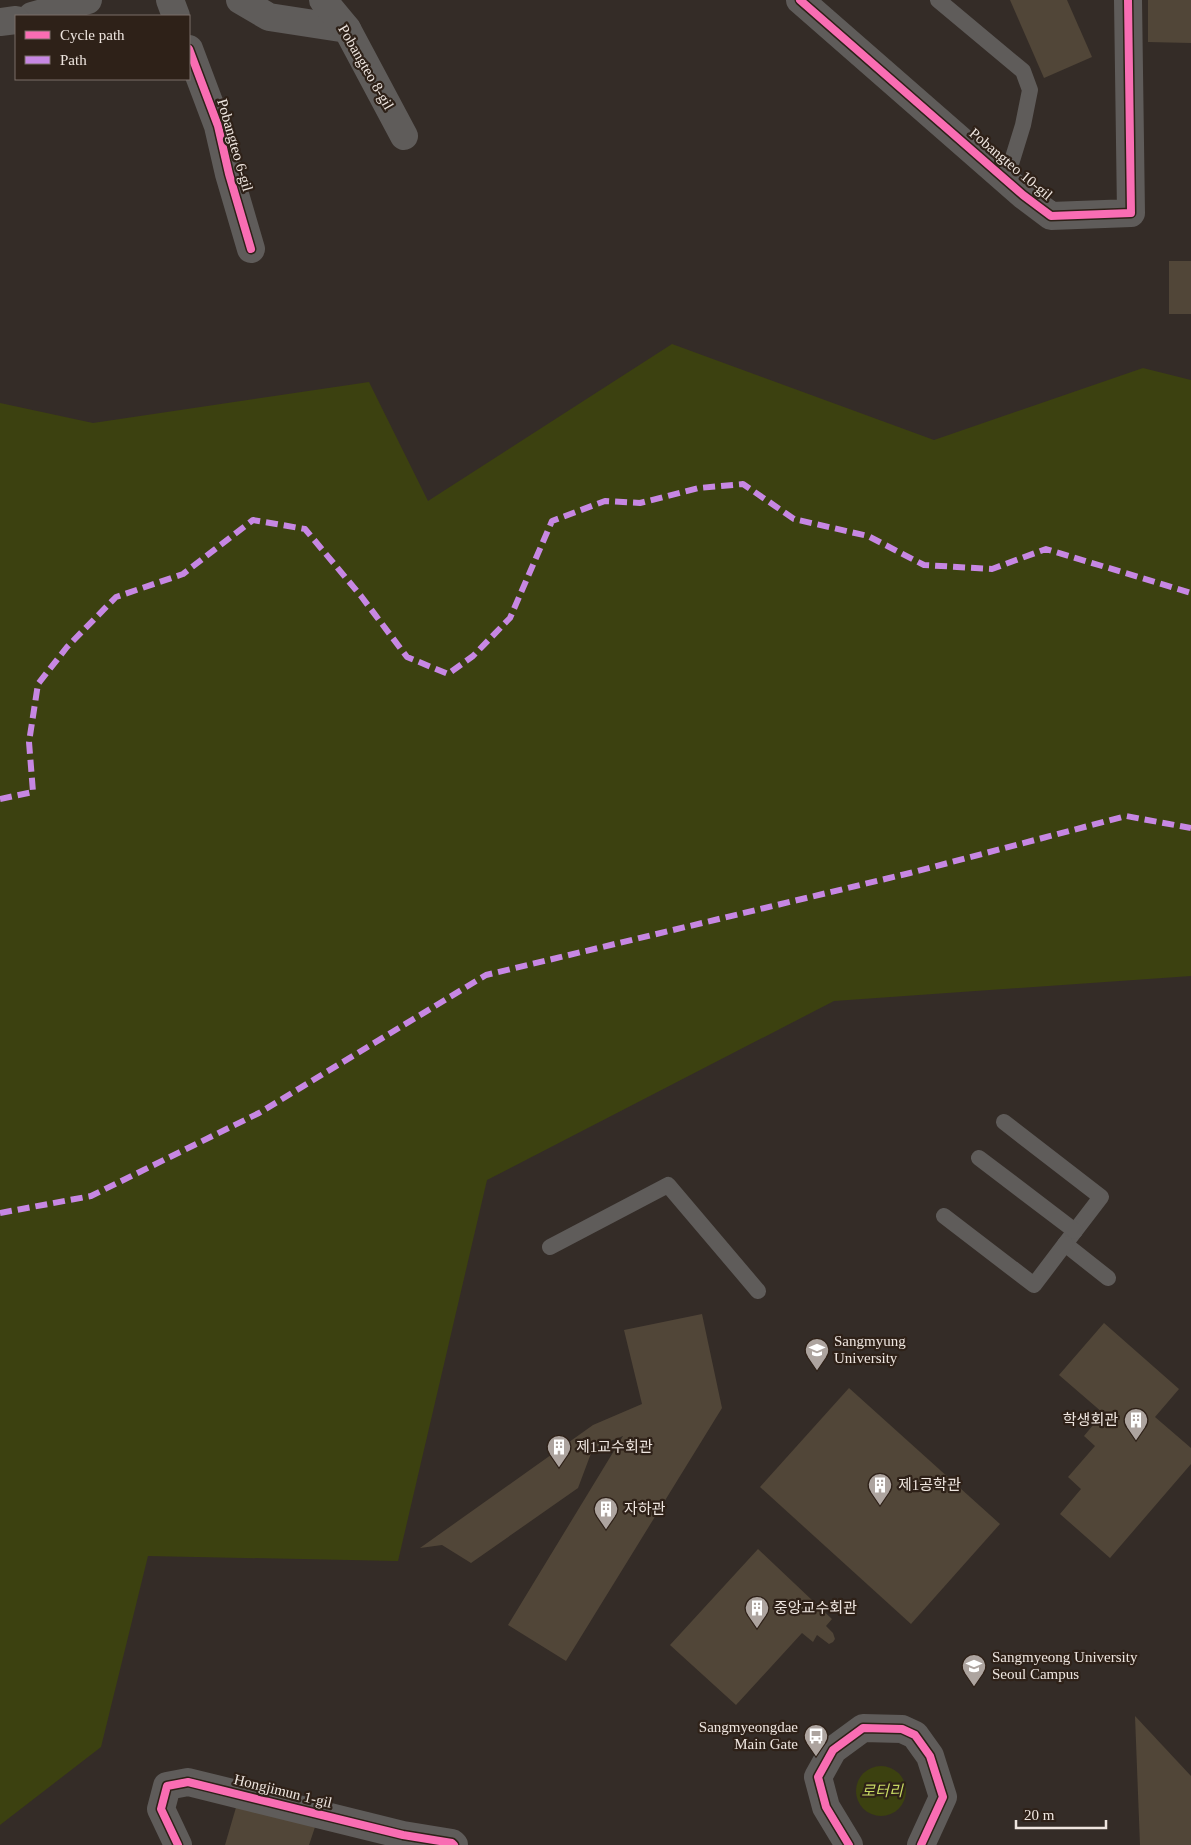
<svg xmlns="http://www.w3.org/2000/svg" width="1191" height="1845" font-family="'Times New Roman','Noto Sans KR',serif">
  <rect width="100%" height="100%" fill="#342c27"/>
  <!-- green -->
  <g fill="#3c4110">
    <path d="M672 344 934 440 1143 368 1191 380V976L834 1001 487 1180 398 1561 148 1556 101 1747 0 1825V403L93 423 369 382 428 501Z"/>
    <circle cx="881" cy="1791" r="25"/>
  </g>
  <!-- building -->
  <g fill="#514638">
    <path d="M1010 0H1067L1092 57 1044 78Z"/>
    <path d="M1148 0H1191V43L1148 42Z"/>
    <rect x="1169" y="261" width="22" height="53"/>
    <path d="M702 1314 722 1408 566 1661 508 1625 623 1436 593 1448 578 1488 471 1563 442 1545 420 1548 593 1425 642 1404 624 1330Z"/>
    <path d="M1104 1323 1179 1389 1155 1417 1191 1448V1464L1110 1558 1060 1514 1081 1489 1068 1477 1095 1446 1084 1436 1103 1413 1059 1375Z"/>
    <path d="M849 1388 1000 1524 911 1624 760 1487Z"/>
    <path d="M758 1549 832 1619 826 1626 833 1633 835 1639 833 1642 829 1644 817 1635 813 1642 802 1633 736 1705 670 1645Z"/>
    <path d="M1135 1716 1191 1776V1845H1140Z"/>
    <path d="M237 1804 315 1827 309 1845H225Z"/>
  </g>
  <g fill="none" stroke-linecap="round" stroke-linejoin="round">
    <!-- lane -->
    <g stroke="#5f5c5a" stroke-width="16">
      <path d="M938 0 1023 71 1030 90 1023 125 1006 180"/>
      <path d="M1004 1122 1101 1197 1065 1244 1108 1278"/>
      <path d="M979 1158 1075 1231"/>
      <path d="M944 1216 1034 1285 1065 1244"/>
      <path d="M550 1247 668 1185 758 1291"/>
    </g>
    <!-- street -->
    <g stroke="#5f5c5a" stroke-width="28">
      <path d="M170 0 176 16"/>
      <path d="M240 0 269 17 347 29"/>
      <path d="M323 0 347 29 404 136"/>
      <path d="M800 0 1023 195 1051 216 1131 213 1128 0"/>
      <path d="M32 16 88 0"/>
      <path d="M0 22 16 20"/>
      <path d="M189 49 218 126 229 174 251 249"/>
      <path d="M178 1845 161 1809 167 1786 188 1782 403 1835 452 1843 454 1845"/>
      <path d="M849 1845 826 1807 818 1777 833 1750 863 1728 902 1729 915 1735 930 1756 943 1797 921 1845"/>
    </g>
    <!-- quiet -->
    <g stroke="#c787e3" stroke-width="6" stroke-dasharray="12 6" stroke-linecap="butt">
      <path d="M0 799 33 792 29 742 38 684 67 647 116 597 183 574 253 520 305 529 361 596 407 657 448 674 473 656 510 618 552 521 605 501 640 503 699 488 743 484 794 519 868 536 924 565 992 569 1046 549 1191 593"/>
      <path d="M0 1213 91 1196 259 1113 486 975 910 873 1126 816 1191 828"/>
    </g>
    <!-- cycleway casing -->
    <g stroke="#2e2118" stroke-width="11">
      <g id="cycleway">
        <path d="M800 0 1023 195 1051 216 1131 213 1128 0"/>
        <path d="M189 49 218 126 229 174 251 249"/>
        <path d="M178 1845 161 1809 167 1786 188 1782 403 1835 452 1843 454 1845"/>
        <path d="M849 1845 826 1807 818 1777 833 1750 863 1728 902 1729 915 1735 930 1756 943 1797 921 1845"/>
      </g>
    </g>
    <!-- cycleway -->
    <use href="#cycleway" stroke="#f96db3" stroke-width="8"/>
  </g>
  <!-- icons -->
  <defs>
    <g id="university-pin" transform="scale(1.25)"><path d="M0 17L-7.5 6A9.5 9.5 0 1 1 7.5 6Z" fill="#ada49f" stroke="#2e2118"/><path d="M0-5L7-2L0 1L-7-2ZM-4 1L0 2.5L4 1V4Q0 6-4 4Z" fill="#fff"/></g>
    <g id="building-pin" transform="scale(1.25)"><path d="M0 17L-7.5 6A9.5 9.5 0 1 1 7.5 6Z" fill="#ada49f" stroke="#2e2118"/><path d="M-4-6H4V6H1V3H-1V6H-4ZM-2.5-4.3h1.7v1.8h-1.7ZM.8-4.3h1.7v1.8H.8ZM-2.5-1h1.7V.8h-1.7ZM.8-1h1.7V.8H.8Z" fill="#fff"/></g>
    <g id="bus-pin" transform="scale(1.25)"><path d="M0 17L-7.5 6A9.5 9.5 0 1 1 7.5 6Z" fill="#ada49f" stroke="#2e2118"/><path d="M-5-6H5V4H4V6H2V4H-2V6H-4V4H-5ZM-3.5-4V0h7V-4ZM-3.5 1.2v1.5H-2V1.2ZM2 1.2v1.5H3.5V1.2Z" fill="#fff"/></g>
  </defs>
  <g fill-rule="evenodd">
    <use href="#university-pin" x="817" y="1350"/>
    <use href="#building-pin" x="1136" y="1420"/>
    <use href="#building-pin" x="559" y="1447"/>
    <use href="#building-pin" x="880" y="1485"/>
    <use href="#building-pin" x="606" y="1509"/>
    <use href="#building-pin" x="757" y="1608"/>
    <use href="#university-pin" x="974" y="1666"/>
    <use href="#bus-pin" x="816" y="1736"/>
  </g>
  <g text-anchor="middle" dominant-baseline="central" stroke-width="4.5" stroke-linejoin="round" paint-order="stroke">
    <!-- street labels -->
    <g font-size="15" fill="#eee5df" stroke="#2e2118">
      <text transform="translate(366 67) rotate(60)">Pobangteo 8-gil</text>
      <text transform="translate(235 145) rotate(74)">Pobangteo 6-gil</text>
      <text transform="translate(1011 164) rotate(40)">Pobangteo 10-gil</text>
      <text transform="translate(283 1791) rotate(14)">Hongjimun 1-gil</text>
    </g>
    <!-- poi labels -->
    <g font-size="15" fill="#eee5df" stroke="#2e2118" text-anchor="start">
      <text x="834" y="1341">Sangmyung<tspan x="834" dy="17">University</tspan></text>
      <text x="1118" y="1420" text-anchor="end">학생회관</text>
      <text x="576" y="1447">제1교수회관</text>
      <text x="898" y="1485">제1공학관</text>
      <text x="624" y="1509">자하관</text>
      <text x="774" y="1608">중앙교수회관</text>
      <text x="992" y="1657">Sangmyeong University<tspan x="992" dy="17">Seoul Campus</tspan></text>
      <text x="798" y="1727" text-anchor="end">Sangmyeongdae<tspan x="798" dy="17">Main Gate</tspan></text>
    </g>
    <!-- park labels -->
    <g font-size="15" font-style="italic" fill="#c7d963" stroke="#2e2118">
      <text x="882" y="1791">로터리</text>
    </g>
  </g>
  <!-- legend -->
  <rect x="15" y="15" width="175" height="65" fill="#2e2118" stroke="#7b6f68"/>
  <rect x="25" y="31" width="25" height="8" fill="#f96db3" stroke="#7b6f68"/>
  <text x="60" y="40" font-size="15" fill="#eee5df">Cycle path</text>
  <rect x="25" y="56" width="25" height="8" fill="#c787e3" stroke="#7b6f68"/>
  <text x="60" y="65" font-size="15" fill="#eee5df">Path</text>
  <!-- scale -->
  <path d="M1016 1820v8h90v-8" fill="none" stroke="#eee5df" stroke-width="2.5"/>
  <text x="1024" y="1820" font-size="15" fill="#eee5df" stroke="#2e2118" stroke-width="4" paint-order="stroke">20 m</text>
</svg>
